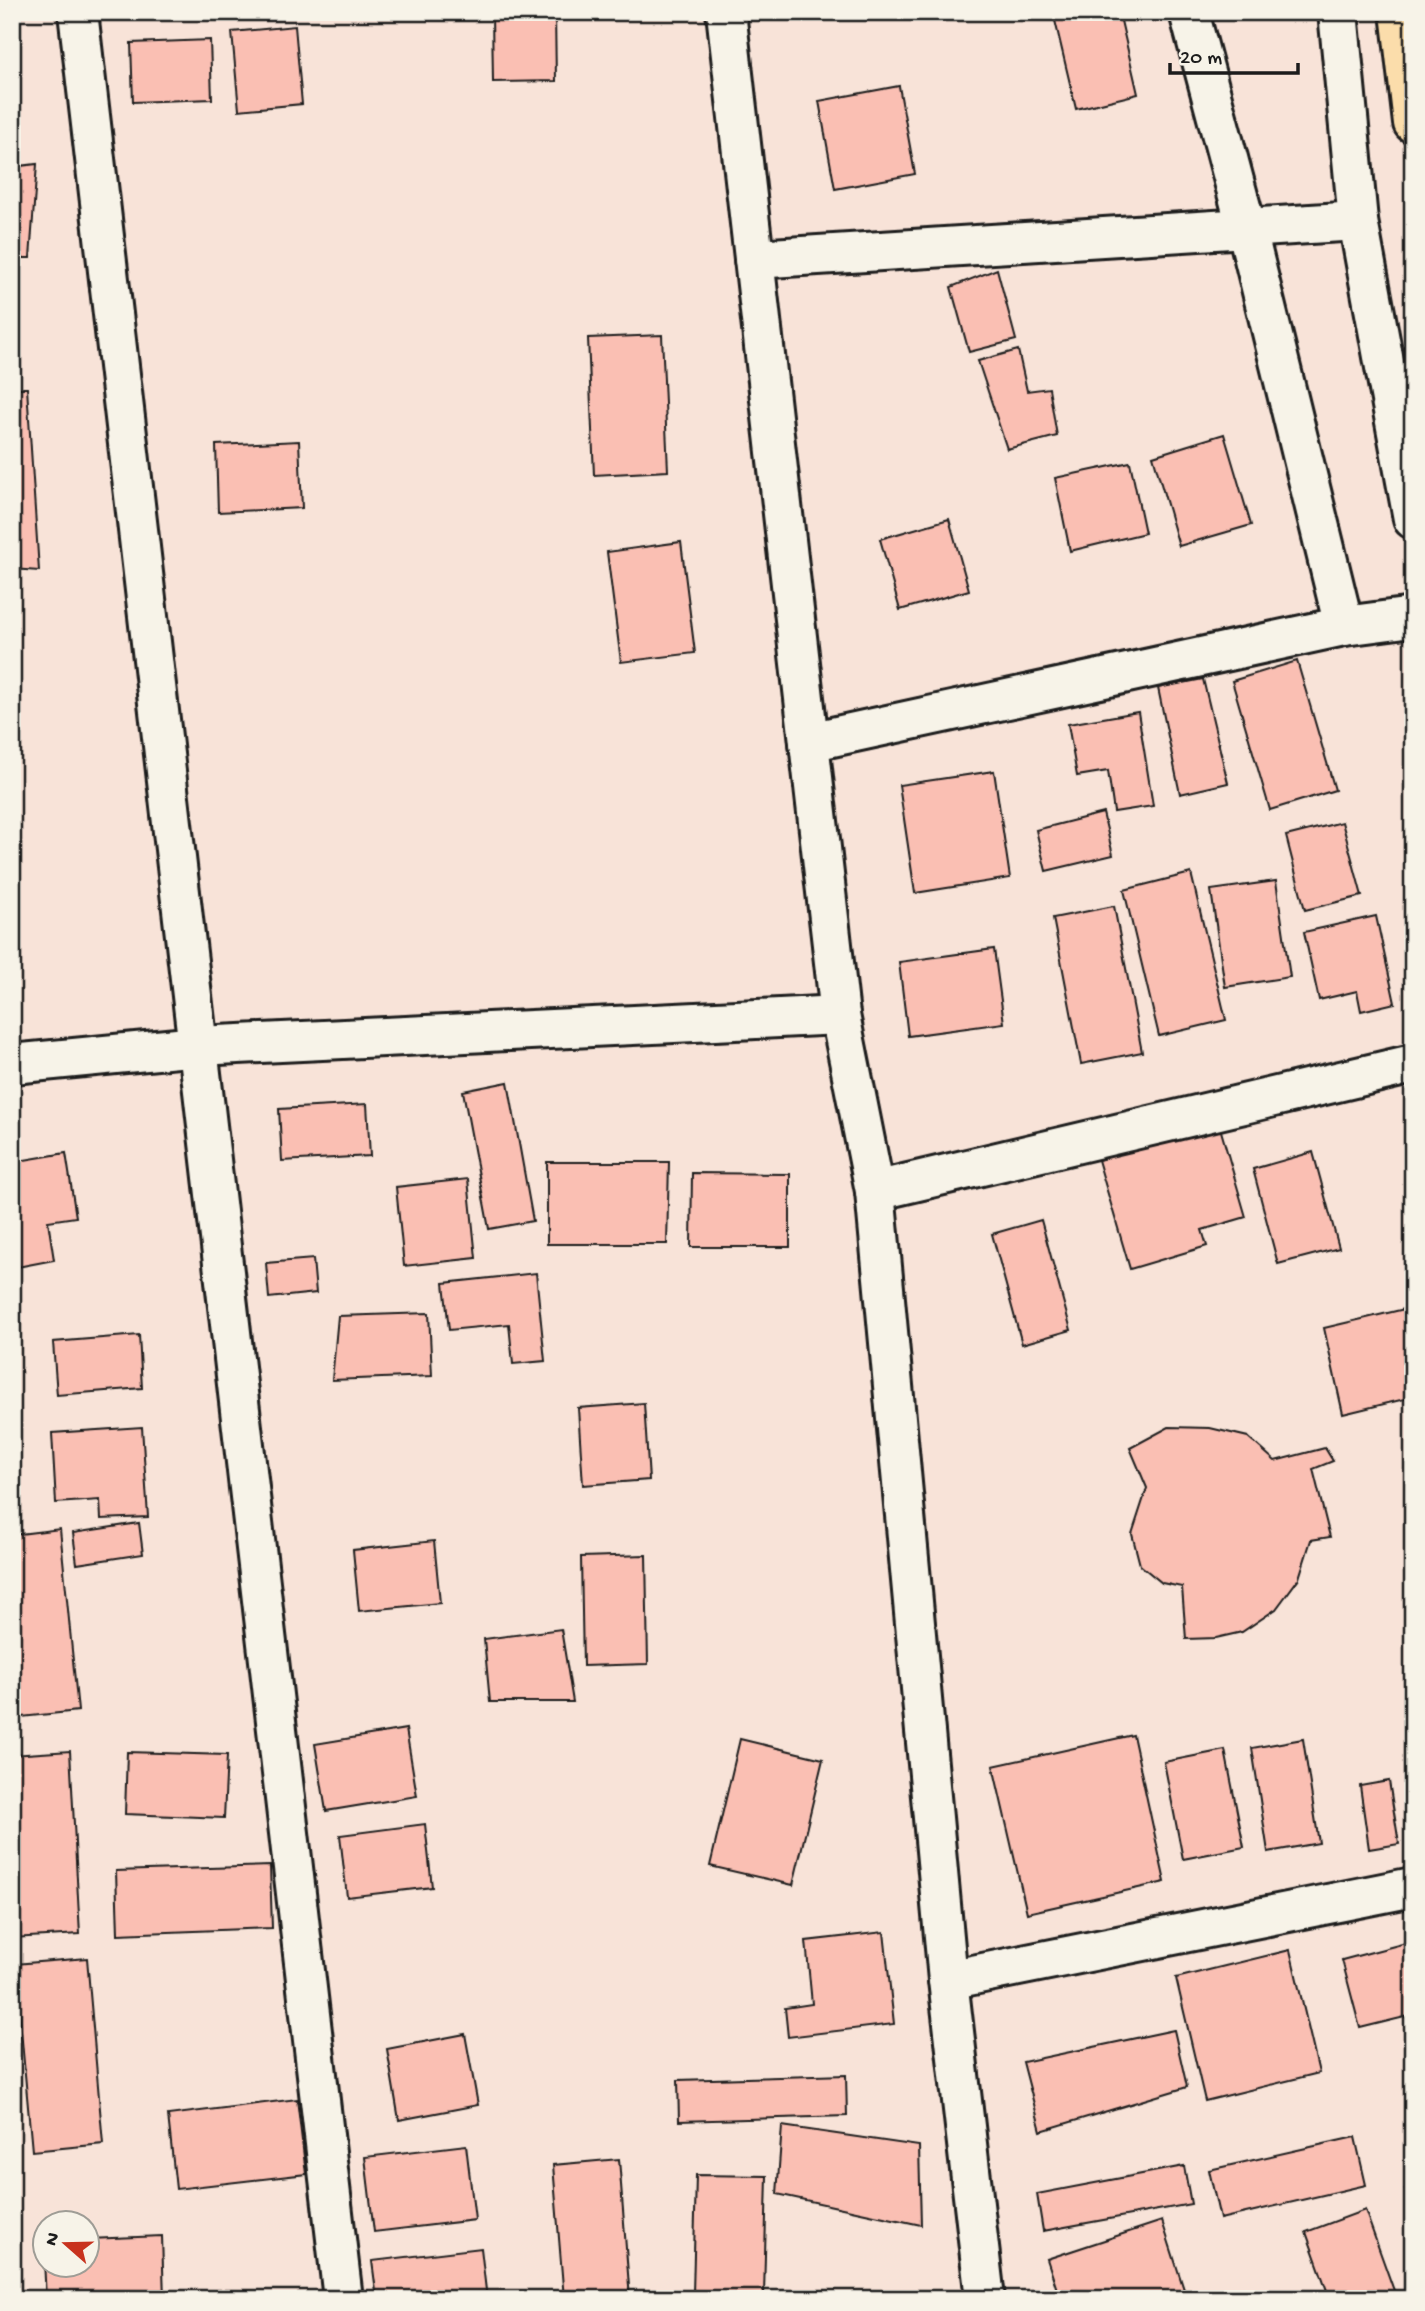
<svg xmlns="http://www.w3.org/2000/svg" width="1425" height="2311" font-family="'Gochi Hand',sans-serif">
  <rect width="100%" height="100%" fill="#f8e3d8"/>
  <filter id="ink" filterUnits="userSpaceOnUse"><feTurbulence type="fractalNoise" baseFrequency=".0143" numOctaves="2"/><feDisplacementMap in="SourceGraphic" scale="14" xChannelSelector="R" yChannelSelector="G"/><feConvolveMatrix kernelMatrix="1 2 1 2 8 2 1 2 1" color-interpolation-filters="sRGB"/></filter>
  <g filter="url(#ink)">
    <!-- building -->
    <g fill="#fabfb3" stroke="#1c1c1c" stroke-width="2">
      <path d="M492 12H555L556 81 493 82Z"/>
      <path d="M1053 12H1119L1138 94 1076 109Z"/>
      <path d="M295 26 302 104 239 110 232 32Z"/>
      <path d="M210 40 212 99 133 102 131 43Z"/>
      <path d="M899 86 915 174 835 189 819 101Z"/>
      <path d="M37 164 30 258H12V167Z"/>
      <path d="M997 269 1016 340 969 352 951 287Z"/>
      <path d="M662 335 668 471 594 475 588 338Z"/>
      <path d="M1018 350 1027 391 1049 388 1057 436 1007 449 978 361Z"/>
      <path d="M12 388H27L39 571 12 569Z"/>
      <path d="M1224 434 1251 525 1179 546 1153 456Z"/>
      <path d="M299 441 302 508 218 512 216 445Z"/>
      <path d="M1130 462 1145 533 1070 551 1055 478Z"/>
      <path d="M949 519 969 590 900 610 880 539Z"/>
      <path d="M681 542 695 653 621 662 607 552Z"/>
      <path d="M1297 661 1335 790 1270 810 1232 681Z"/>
      <path d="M1203 679 1228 783 1180 794 1158 688Z"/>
      <path d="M1138 712 1153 806 1114 812 1108 771 1077 776 1068 724Z"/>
      <path d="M994 771 1010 878 915 893 899 785Z"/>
      <path d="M1103 813 1113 855 1046 871 1036 830Z"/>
      <path d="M1342 822 1362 896 1305 910 1286 836Z"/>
      <path d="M1191 873 1226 1020 1159 1036 1124 890Z"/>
      <path d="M1276 881 1290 977 1225 987 1211 890Z"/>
      <path d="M1114 906 1142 1052 1081 1064 1053 918Z"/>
      <path d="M1376 916 1395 1003 1361 1011 1357 991 1319 1000 1304 932Z"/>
      <path d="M994 949 1004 1023 908 1036 899 962Z"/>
      <path d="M508 1082 533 1221 489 1229 463 1091Z"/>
      <path d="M367 1104 370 1156 282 1161 279 1109Z"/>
      <path d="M1219 1124 1246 1217 1202 1230 1207 1246 1130 1269 1098 1160Z"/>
      <path d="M1313 1152 1339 1248 1278 1264 1253 1169Z"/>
      <path d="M66 1153 76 1217 48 1221 54 1260 12 1268V1162Z"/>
      <path d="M547 1162H669L667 1244H547Z"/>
      <path d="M692 1173 790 1174V1247H691Z"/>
      <path d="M468 1179 476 1258 404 1266 396 1187Z"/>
      <path d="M1041 1220 1071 1330 1022 1344 992 1234Z"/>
      <path d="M313 1259 316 1293 269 1298 266 1263Z"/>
      <path d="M536 1273 545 1361 513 1364 509 1324 449 1330 444 1283Z"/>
      <path d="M1413 1307V1397L1343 1414 1324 1328Z"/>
      <path d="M429 1313 432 1376 332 1380 338 1316Z"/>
      <path d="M139 1335 142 1388 57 1395 53 1342Z"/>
      <path d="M644 1403 649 1480 583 1485 578 1408Z"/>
      <path d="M142 1427 148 1517 101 1519 100 1500 56 1503 52 1433Z"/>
      <path d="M1169 1427 1210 1428 1248 1437 1275 1461 1325 1448 1333 1461 1313 1469 1330 1537 1311 1540 1299 1578 1276 1609 1242 1632 1216 1638 1186 1639 1182 1587 1162 1583 1140 1565 1132 1534 1147 1488 1130 1448Z"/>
      <path d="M139 1523 143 1554 77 1564 73 1533Z"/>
      <path d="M60 1529 78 1711 12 1718V1535Z"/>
      <path d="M434 1541 440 1603 359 1611 353 1550Z"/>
      <path d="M646 1555 648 1664 583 1666 581 1557Z"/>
      <path d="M561 1629 573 1702H490L484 1639Z"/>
      <path d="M406 1729 417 1796 326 1811 315 1744Z"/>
      <path d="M1133 1735 1165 1882 1027 1913 993 1766Z"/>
      <path d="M740 1739 823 1759 793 1885 710 1866Z"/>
      <path d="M1303 1739 1319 1843 1268 1852 1252 1748Z"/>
      <path d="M1225 1750 1244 1847 1183 1859 1164 1762Z"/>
      <path d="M70 1751 80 1934 12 1938V1755Z"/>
      <path d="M127 1752 227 1755 224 1818 125 1814Z"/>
      <path d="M1389 1781 1399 1844 1369 1849 1360 1786Z"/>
      <path d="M425 1824 432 1887 347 1897 340 1835Z"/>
      <path d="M270 1866 272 1928 118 1934 116 1871Z"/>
      <path d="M884 1932 894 2024 788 2037 785 2008 812 2004 806 1941Z"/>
      <path d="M1413 1941V2015L1360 2028 1342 1960Z"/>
      <path d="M1290 1950 1319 2073 1205 2101 1176 1978Z"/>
      <path d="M87 1958 103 2144 32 2151 15 1964Z"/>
      <path d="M1174 2030 1187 2087 1041 2131 1023 2062Z"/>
      <path d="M465 2034 478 2105 399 2120 387 2049Z"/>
      <path d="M846 2075 847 2116 679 2121 678 2080Z"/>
      <path d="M297 2099 306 2174 176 2189 168 2115Z"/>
      <path d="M782 2126 919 2146 921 2225 777 2194Z"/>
      <path d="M1355 2137 1366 2185 1220 2219 1209 2170Z"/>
      <path d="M466 2145 475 2220 374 2232 365 2157Z"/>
      <path d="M619 2159 630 2299H564L553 2165Z"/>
      <path d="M1184 2166 1191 2204 1043 2231 1037 2194Z"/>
      <path d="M696 2175 767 2176 764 2295 693 2294Z"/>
      <path d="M1413 2187V2211L1405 2190Z"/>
      <path d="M1365 2210 1397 2299H1330L1306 2232Z"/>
      <path d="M1162 2221 1187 2299H1060L1047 2259Z"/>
      <path d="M162 2236 164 2299H46L43 2241H46V2266H88V2239Z"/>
      <path d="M481 2248 487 2299H377L372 2261Z"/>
    </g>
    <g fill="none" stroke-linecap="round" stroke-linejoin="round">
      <!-- street casing -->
      <g stroke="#1c1c1c" stroke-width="44">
        <g id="street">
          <path d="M78 12 343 2299"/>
          <path d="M726 12 840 1015 875 1191 948 1980 985 2299"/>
          <path d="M1189 12 1246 226 1344 626"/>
          <path d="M1338 12 1358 221 1413 519"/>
          <path d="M754 259 1358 221"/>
          <path d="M809 742 1344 626 1413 617"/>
          <path d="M12 1064 198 1046 840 1015"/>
          <path d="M875 1191 1413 1064"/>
          <path d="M948 1980 1413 1887"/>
        </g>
      </g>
      <!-- primary casing -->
      <g stroke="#1c1c1c" stroke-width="44">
        <path id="primary" d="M1400 12 1413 123"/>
      </g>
      <!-- street -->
      <use href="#street" stroke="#f7f3e8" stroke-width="38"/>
      <!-- primary -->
      <use href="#primary" stroke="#fbddab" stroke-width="38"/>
    </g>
  </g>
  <!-- margin -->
  <rect width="1425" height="2311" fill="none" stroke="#f7f3e8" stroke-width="42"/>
  <rect x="21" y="21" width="1383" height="2269" fill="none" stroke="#1c1c1c" stroke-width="2.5" filter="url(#ink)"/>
  <!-- north arrow -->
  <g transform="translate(66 2244) rotate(290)"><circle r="33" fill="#f7f3e8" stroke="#9f9d96" stroke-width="2"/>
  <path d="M0-5L12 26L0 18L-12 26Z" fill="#c8321e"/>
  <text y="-10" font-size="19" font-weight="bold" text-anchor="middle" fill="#1c1c1c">N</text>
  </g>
  <!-- scale -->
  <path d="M1170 63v10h128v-10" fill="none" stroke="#1c1c1c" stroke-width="3.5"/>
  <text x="1180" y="63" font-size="21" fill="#1c1c1c" stroke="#f7f3e8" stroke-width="5" paint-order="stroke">20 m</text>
</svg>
